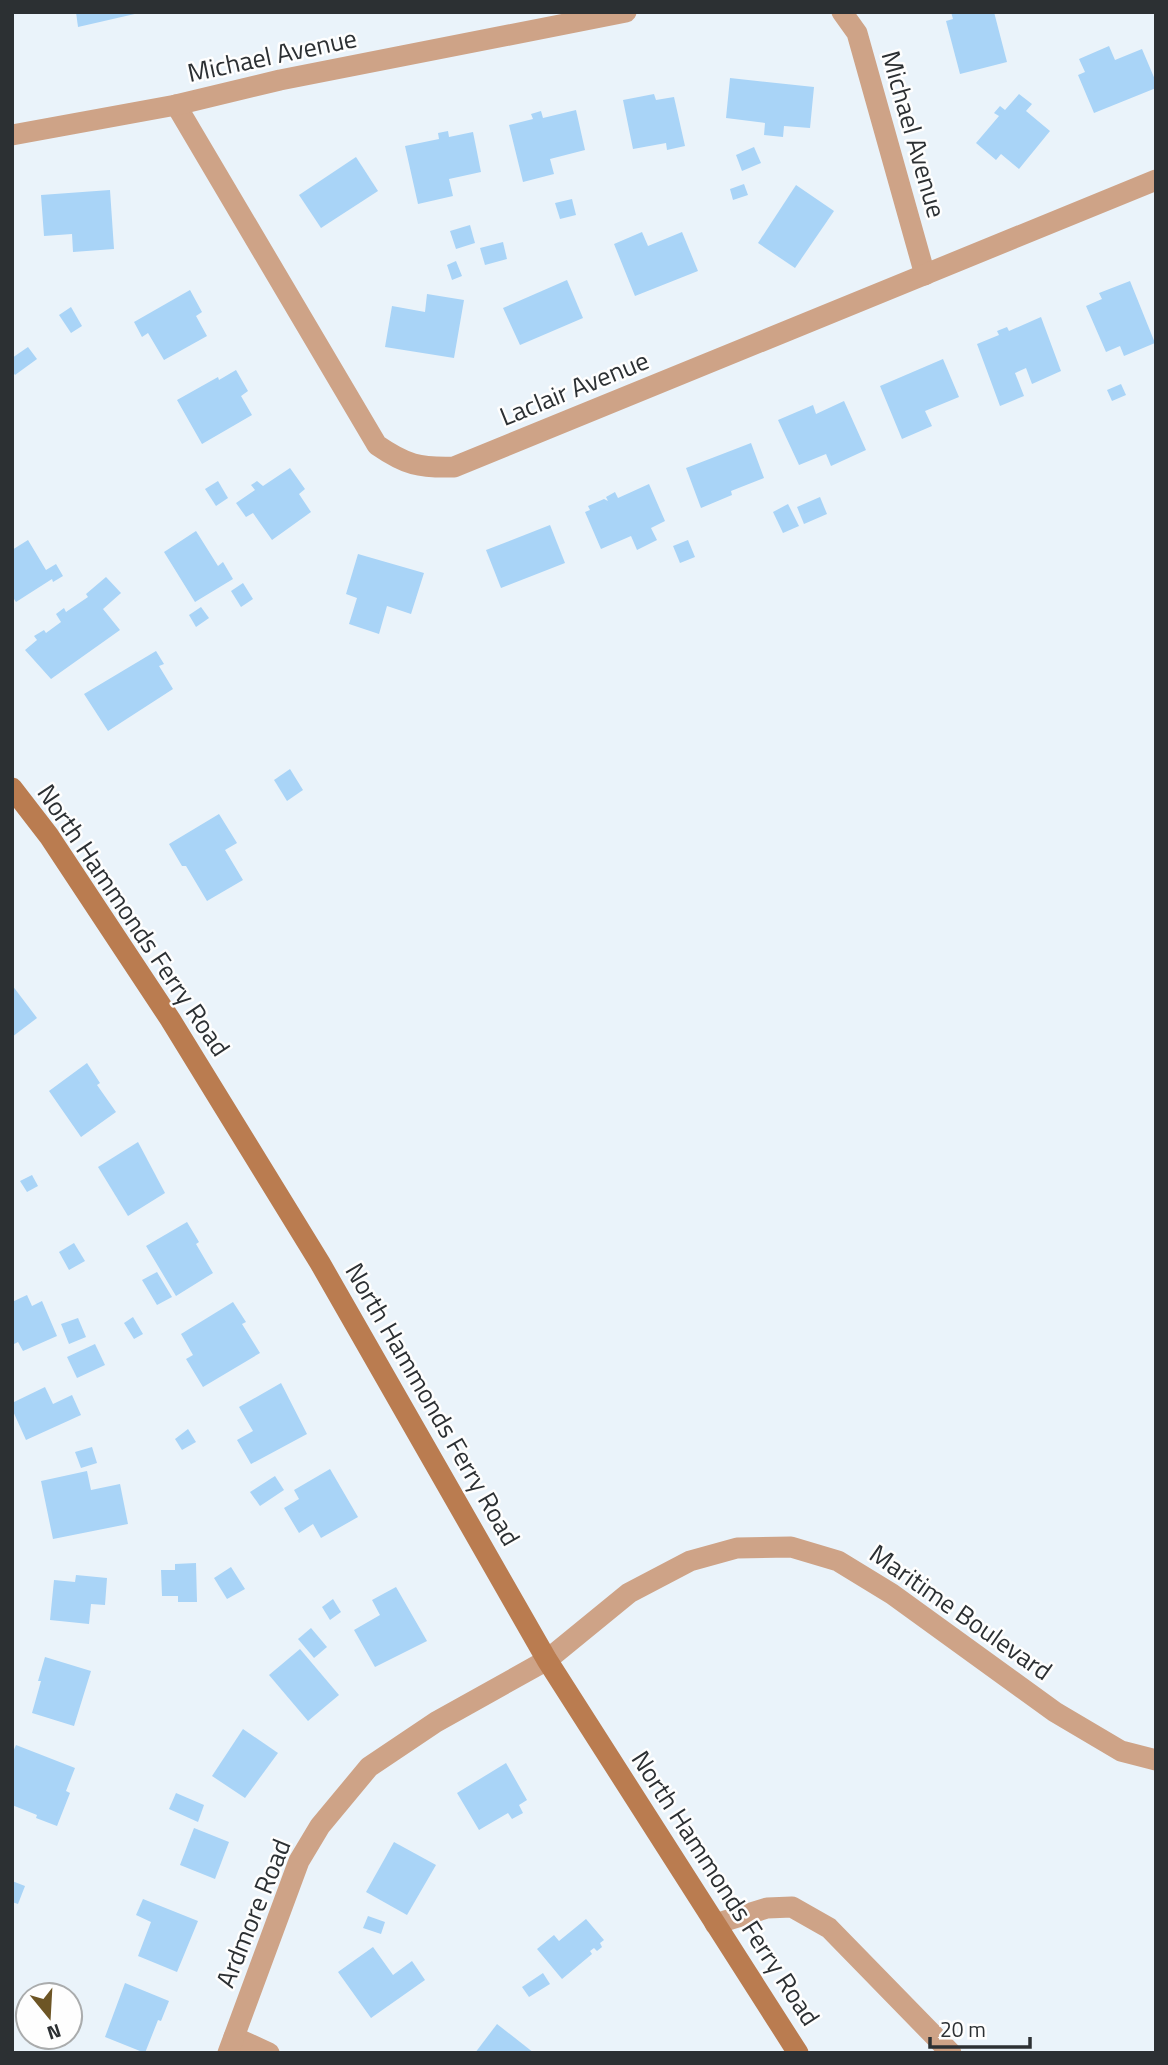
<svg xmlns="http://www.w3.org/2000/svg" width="1168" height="2065" font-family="'Titillium Web',sans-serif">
  <rect width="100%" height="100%" fill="#eaf3fa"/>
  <!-- building -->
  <g fill="#a9d4f7">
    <path d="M76 12H139V13L78 27Z"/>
    <path d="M951 12H994L1007 62 960 74 946 21 953 19Z"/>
    <path d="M1109 46 1115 60 1142 49 1156 82V88L1094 113 1078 75 1085 72 1079 59Z"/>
    <path d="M730 78 814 87 810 128 784 126 783 137 764 135 765 123 726 118Z"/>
    <path d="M654 94 656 100 674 97 685 146 667 150 666 143 633 149 623 100Z"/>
    <path d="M1019 94 1032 104 1026 111 1050 131 1019 169 1001 154 996 160 976 143 999 116 994 113 1000 106 1005 110Z"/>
    <path d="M576 110 585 150 550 159 554 174 523 182 509 125 533 119 531 114 541 111 543 118Z"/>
    <path d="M448 131 449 137 473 132 481 172 449 179 453 196 418 204 405 146 439 139 438 133Z"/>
    <path d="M754 147 761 163 742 171 736 155Z"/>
    <path d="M356 157 378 191 321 228 299 195Z"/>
    <path d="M744 184 748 195 733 200 730 189Z"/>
    <path d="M796 185 834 211 795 268 758 243Z"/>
    <path d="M110 190 114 249 73 252 72 234 44 236 41 195Z"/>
    <path d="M572 199 576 215 560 219 555 203Z"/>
    <path d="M470 225 475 243 456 249 450 231Z"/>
    <path d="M642 232 648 246 682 232 698 271 635 296 614 244Z"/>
    <path d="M503 242 507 259 485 265 480 248Z"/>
    <path d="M456 261 462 276 452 280 447 265Z"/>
    <path d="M567 280 583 318 520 345 503 308Z"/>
    <path d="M1130 281 1155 343 1124 356 1120 346 1106 352 1086 306 1102 299 1099 293Z"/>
    <path d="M190 290 202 312 196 316 207 336 164 360 148 333 142 337 134 322Z"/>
    <path d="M427 294 464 300 454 358 385 347 392 306 425 312Z"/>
    <path d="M71 307 82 326 71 333 59 315Z"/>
    <path d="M1041 317 1061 371 1032 384 1026 368 1015 373 1024 396 1000 406 977 344 999 335 997 331 1007 327 1009 331Z"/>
    <path d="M28 347 37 359 15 375 12 371V358Z"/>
    <path d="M943 359 959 397 925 411 932 426 902 439 880 386Z"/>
    <path d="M236 370 248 391 241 396 252 415 202 444 177 400 218 377 219 380Z"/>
    <path d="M1121 384 1126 395 1112 401 1107 390Z"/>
    <path d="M844 401 866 450 831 466 826 454 799 465 778 420 813 405 816 414Z"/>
    <path d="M751 443 764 478 731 491 732 495 701 508 686 468Z"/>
    <path d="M290 468 305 489 299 494 311 512 272 540 253 513 246 517 236 503 255 490 251 485 257 481 263 486Z"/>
    <path d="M218 481 228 498 216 506 205 489Z"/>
    <path d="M649 484 665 521 651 528 657 540 637 550 631 536 601 549 585 512 590 510 588 506 604 499 608 501 606 497 615 492 618 498Z"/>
    <path d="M820 497 827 514 804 524 797 507Z"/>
    <path d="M788 504 799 526 783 533 773 512Z"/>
    <path d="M550 525 565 563 501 588 486 550Z"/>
    <path d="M196 531 218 566 223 562 233 579 195 602 164 552Z"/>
    <path d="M28 540 46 570 56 564 63 576 53 582 52 579 16 602 12 596V550Z"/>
    <path d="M688 540 695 557 680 563 673 546Z"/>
    <path d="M358 554 424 573 411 614 387 606 379 634 349 624 357 598 346 594Z"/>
    <path d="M106 577 121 593 103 609 120 630 51 679 25 650 37 640 34 636 44 630 46 633 61 622 56 614 64 608 66 612 88 597 86 594Z"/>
    <path d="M243 583 253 599 241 607 231 591Z"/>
    <path d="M201 607 209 618 196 627 189 615Z"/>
    <path d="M156 651 164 664 159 666 173 689 108 731 84 694Z"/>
    <path d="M290 769 303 790 287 801 274 780Z"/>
    <path d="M219 814 237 843 225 850 243 880 207 901 186 866H182L169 844Z"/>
    <path d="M12 985 37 1018 12 1037Z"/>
    <path d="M87 1063 100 1083 97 1085 116 1112 81 1137 49 1091Z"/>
    <path d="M138 1142 165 1193 128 1216 98 1167Z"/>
    <path d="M32 1175 38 1186 27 1192 20 1181Z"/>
    <path d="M187 1222 199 1242 196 1244 213 1273 176 1296 146 1246Z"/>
    <path d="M74 1243 85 1261 69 1270 59 1252Z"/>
    <path d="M157 1272 172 1297 157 1305 142 1280Z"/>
    <path d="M27 1295 32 1306 42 1301 57 1336 23 1351 18 1342 12 1345V1302Z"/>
    <path d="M233 1302 246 1322 242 1324 260 1353 203 1387 186 1359 193 1355 181 1334Z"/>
    <path d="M133 1317 143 1334 134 1339 124 1323Z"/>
    <path d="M78 1318 86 1337 69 1344 61 1324Z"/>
    <path d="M95 1344 105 1365 77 1378 67 1357Z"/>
    <path d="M281 1383 307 1434 251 1464 237 1440 253 1431 239 1407Z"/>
    <path d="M45 1387 53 1404 72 1395 81 1415 26 1440 12 1409V1403Z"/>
    <path d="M188 1429 196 1442 182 1450 175 1439Z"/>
    <path d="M92 1447 97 1463 81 1468 75 1452Z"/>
    <path d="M330 1469 358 1517 321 1538 313 1524 299 1533 284 1508 299 1499 294 1490Z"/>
    <path d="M87 1471 91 1490 120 1484 128 1524 53 1539 41 1481Z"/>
    <path d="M275 1476 284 1490 260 1506 250 1492Z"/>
    <path d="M196 1563 197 1602H178V1596H162L161 1570H175V1564Z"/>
    <path d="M231 1567 245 1589 227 1599 214 1578Z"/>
    <path d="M76 1575 107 1578 105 1605 91 1604 89 1624 50 1620 54 1580 75 1582Z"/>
    <path d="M396 1587 427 1641 375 1667 354 1630 380 1615 372 1600Z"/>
    <path d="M333 1599 341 1612 330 1620 322 1607Z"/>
    <path d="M311 1628 327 1647 314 1658 298 1639Z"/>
    <path d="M300 1649 339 1695 308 1721 269 1675Z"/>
    <path d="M45 1657 91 1671 74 1726 32 1713 41 1681H38Z"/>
    <path d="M243 1729 278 1753 245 1798 212 1776Z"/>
    <path d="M16 1745 75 1768 66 1791 70 1793 57 1826 36 1818 37 1815 12 1805V1754Z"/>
    <path d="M506 1763 527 1800 519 1805 523 1813 512 1819 508 1813 479 1830 457 1793Z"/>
    <path d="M176 1793 204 1805 198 1822 169 1809Z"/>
    <path d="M194 1828 229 1842 215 1879 180 1865Z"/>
    <path d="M394 1842 436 1865 407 1915 366 1892Z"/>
    <path d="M12 1881 25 1886 18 1904 12 1902Z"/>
    <path d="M143 1899 198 1921 177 1972 138 1956 151 1922 136 1915Z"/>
    <path d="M368 1916 385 1922 381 1934 363 1928Z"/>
    <path d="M586 1919 604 1940 600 1943 602 1947 597 1951 594 1948 590 1951 592 1954 562 1979 537 1949 554 1935 559 1941Z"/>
    <path d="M373 1947 393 1975 412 1961 425 1980 371 2018 338 1972Z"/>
    <path d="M543 1973 550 1984 529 1997 522 1987Z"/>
    <path d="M125 1983 169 2001 161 2021 158 2020 145 2053 105 2037Z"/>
    <path d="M497 2024 534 2053H475Z"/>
  </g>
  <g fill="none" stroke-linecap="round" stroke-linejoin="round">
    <!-- street -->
    <g stroke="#cea387" stroke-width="21">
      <path d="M842 12 857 33 925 275"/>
      <path d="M176 105 377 445C406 465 419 468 454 467L1156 180"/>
      <path d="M12 135 176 105 280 80 626 12"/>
      <path d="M715 1924 767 1908 792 1907 829 1928 951 2053"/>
      <path d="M234 2037 269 2053"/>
      <path d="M228 2053 299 1861 320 1826 369 1767 436 1722 547 1660 629 1593 690 1561 737 1548 791 1547 838 1561 892 1594 1055 1712 1121 1751 1156 1760"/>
    </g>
    <!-- secondary -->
    <path stroke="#ba7c50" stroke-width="21" d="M12 788 49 836 170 1019 320 1263 547 1660 798 2053"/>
  </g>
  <g text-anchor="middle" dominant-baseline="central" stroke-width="5" stroke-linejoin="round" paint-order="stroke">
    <!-- street labels -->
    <g font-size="26" fill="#2c3033" stroke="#fefefe">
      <text transform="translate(272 55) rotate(-12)">Michael Avenue</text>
      <text transform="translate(914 134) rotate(74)">Michael Avenue</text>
      <text transform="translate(574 388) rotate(-22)">Laclair Avenue</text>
      <text transform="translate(134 920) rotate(56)">North Hammonds Ferry Road</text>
      <text transform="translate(433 1404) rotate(60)">North Hammonds Ferry Road</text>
      <text transform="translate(961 1612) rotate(35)">Maritime Boulevard</text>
      <text transform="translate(726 1888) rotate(57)">North Hammonds Ferry Road</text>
      <text transform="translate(253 1913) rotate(-68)">Ardmore Road</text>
    </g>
  </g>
  <!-- border -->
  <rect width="1168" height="2065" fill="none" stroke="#2c3033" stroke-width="28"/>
  <!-- north arrow -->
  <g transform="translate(49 2016) rotate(162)"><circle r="33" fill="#fefefe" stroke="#aaacad" stroke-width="2"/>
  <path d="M0-5L12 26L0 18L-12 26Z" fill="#6d5525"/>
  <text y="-10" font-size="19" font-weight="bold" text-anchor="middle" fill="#2c3033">N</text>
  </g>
  <!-- scale -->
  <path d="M930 2037v10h100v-10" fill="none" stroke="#2c3033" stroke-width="3.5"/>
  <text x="940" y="2037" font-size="21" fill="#2c3033" stroke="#fefefe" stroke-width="5" paint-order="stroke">20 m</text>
</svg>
